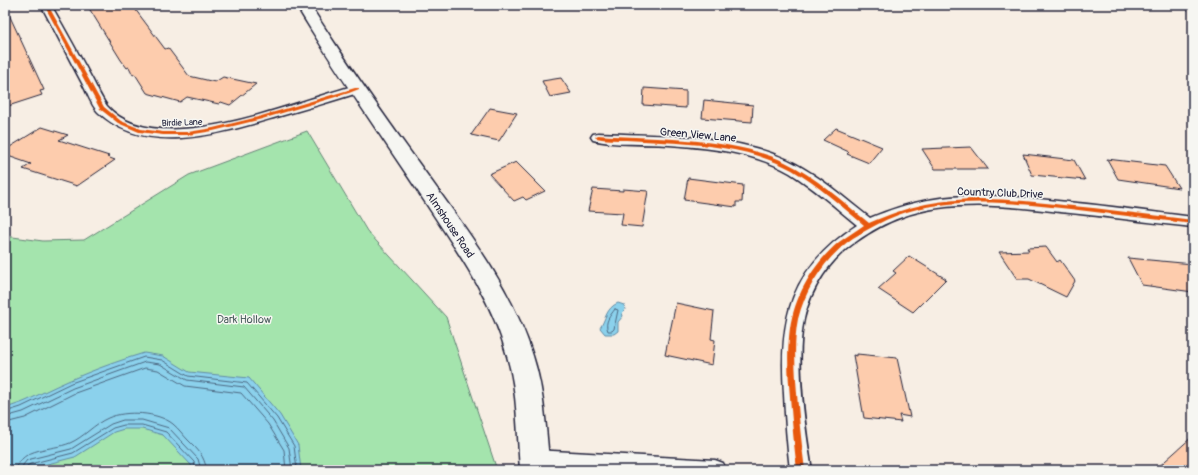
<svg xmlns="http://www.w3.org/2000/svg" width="1198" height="475" font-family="Pangolin,sans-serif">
  <rect width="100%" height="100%" fill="#f7eee4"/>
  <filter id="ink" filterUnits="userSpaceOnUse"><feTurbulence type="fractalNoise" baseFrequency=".025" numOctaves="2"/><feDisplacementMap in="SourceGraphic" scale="8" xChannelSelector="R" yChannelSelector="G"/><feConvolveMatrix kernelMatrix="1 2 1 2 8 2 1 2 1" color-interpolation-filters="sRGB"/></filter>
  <g filter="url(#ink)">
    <!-- green -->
    <path fill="#a4e4ad" stroke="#638374" d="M307 131 367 231 446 317 497 470H5V236L43 241 84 240 189 175Z"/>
    <!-- water -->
    <g fill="#8bd1ec" stroke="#618ba5">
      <path d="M618 303 624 305 625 310 622 313 623 316 618 322V331L614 334H605L600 328C606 319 606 308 618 303Z"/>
      <path d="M144 353 163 356 189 372 249 378 280 415 298 445 301 470H193L191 465 163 435 142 429H124L114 432 75 457 24 470H5V409C12 405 20 404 28 400 65 381 104 365 144 353Z"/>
    </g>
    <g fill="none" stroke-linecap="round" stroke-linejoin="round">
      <!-- shore -->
      <g stroke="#4c6882" stroke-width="1">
        <path d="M615 309 618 310 614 329 612 331H608C604 322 610 316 615 309Z"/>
        <path d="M5 412 21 407 71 383 144 357 162 360 188 376 247 383 277 418 294 446 297 470"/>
        <path d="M5 417 23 412 73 388 145 362 160 364 187 380 244 387 273 421 289 448 292 470"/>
        <path d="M5 423 25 418 75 393 145 368 158 370 185 386 241 393 268 424 284 450 286 470"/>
        <path d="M16 470C22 446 51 451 70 443 84 437 94 424 108 418 126 410 158 412 173 424 179 429 183 435 188 440 199 451 203 454 207 470"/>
        <path d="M22 470 23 465 27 460 71 449 111 424 123 420H142L169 428 198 459 201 470"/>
        <path d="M27 470V466L30 464 73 453 113 428 124 425H142L166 432 194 462 196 470"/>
      </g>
    </g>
    <!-- building -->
    <g fill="#fdccad" stroke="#22223b">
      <path d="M87 5H132L165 49 168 48 189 76 215 82 223 77 256 84 230 105 221 102 219 104 187 97 180 102 147 93 135 74 133 75 129 67 127 68 121 60Z"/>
      <path d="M5 6 44 90 40 91 42 95 5 107Z"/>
      <path d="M561 78 571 93 550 97 542 81Z"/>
      <path d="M644 88 686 91V108L643 105Z"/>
      <path d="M704 100 753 105 752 122 702 118Z"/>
      <path d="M490 108 517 113 499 141 471 135Z"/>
      <path d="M42 127 68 135 59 140 109 156 107 157 115 160 77 186 23 169 31 164 5 155V150Z"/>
      <path d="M836 128 882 147 869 163 847 154 849 152 823 140Z"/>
      <path d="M971 147 988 169H935L922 149Z"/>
      <path d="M1023 154 1074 160 1085 180 1032 175Z"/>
      <path d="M1107 159 1165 166 1179 188 1118 179Z"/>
      <path d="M516 162 545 191 526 200 523 197 514 201 489 174Z"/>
      <path d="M688 178 743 185 742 202H736V207L684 200Z"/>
      <path d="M593 189 623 191V189L648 191 642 227 621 225 623 213 588 211Z"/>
      <path d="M1046 247 1057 262 1060 260 1075 281 1066 297 1029 279H1017L999 252 1029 251 1027 248Z"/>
      <path d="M909 256 946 279 913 312 878 289 896 273 893 271Z"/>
      <path d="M1128 258 1193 264V292L1142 285Z"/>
      <path d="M676 303 714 311 711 339 715 340 712 365 665 355Z"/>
      <path d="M857 354 897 358 910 417 899 415 901 422 864 418 853 355 857 356Z"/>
      <path d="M1193 436V470H1155Z"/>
    </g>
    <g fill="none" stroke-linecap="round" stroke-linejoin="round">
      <!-- street casing -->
      <g stroke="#22223b" stroke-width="3">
        <g id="street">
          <path d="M41 5H51C65 29 78 53 91 77 96 86 101 98 107 106 158 163 296 100 357 85L361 86 363 89 361 92C333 101 305 109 277 117 222 133 146 158 98 112 91 105 87 92 82 83 68 57 55 31 41 5Z"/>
          <path d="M598 133C660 136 730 133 788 160 818 174 844 198 870 218 889 210 907 204 928 200 973 192 1021 197 1067 202 1109 206 1151 212 1193 217V227C1152 223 1111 217 1070 213 1016 207 954 198 902 217 885 223 871 231 857 241 830 259 811 288 804 319 795 361 805 428 812 470H790C787 445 785 419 784 394 779 317 790 269 857 225 835 207 814 188 790 173 754 152 710 148 669 145 645 143 616 146 593 140L591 137 593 134Z"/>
          <path d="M535 450 715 460 723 463 726 470H535L527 467 524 460 527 453Z"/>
        </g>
      </g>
      <!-- secondary casing -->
      <g stroke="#22223b" stroke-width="3">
        <path id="secondary" d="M296 5H310C346 62 385 117 425 172 466 229 512 288 533 356 545 393 546 432 550 470H520C517 432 518 393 507 356 492 299 457 251 425 202 382 137 336 72 296 5Z"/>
      </g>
      <!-- street -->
      <use href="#street" fill="#f6f6f2" fill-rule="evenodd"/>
      <!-- secondary -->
      <use href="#secondary" fill="#f6f6f2" fill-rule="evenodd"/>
      <!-- cycleway casing -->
      <g stroke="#f6f6f2" stroke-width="2">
        <g id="cycleway">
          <path d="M44 5H48L104 107 121 121 141 129 163 132H188L213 128 258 117 355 88H359V89L349 93 262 119 213 131 188 135H163L139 132 118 123 100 109Z"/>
          <path d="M598 135C658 139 730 137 785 162 816 177 842 201 869 223 888 215 906 208 926 204 970 195 1019 200 1063 205 1106 209 1150 215 1193 220V224C1152 219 1111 214 1070 209 1017 203 949 196 898 215 882 221 868 229 853 238 826 257 806 287 798 319 794 339 795 360 796 380 798 410 801 440 805 470H797C794 446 792 422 790 397 788 374 787 350 790 328 795 295 814 263 839 242 847 236 856 231 864 225 841 206 818 185 792 170 757 151 717 146 678 143 661 142 644 141 626 140 616 140 606 140 596 138L595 137Z"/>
        </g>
      </g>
      <!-- cycleway -->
      <use href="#cycleway" fill="#e8590c" fill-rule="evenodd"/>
    </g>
  </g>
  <g text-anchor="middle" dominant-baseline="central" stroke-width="3" stroke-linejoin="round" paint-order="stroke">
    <!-- far-street labels -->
    <g font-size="9" fill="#22223b" stroke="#f6f6f2">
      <text transform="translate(182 123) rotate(-2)">Birdie Lane</text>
    </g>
    <!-- street labels -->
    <g font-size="11" fill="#22223b" stroke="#f6f6f2">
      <text transform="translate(698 135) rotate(5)">Green View Lane</text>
      <text transform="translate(1000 193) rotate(2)">Country Club Drive</text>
      <text transform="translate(450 225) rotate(56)">Almshouse Road</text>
    </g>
    <!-- park labels -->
    <g font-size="11" fill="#495c5d" stroke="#f6f6f2">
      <text x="244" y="319">Dark Hollow</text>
    </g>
  </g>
  <!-- margin -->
  <rect width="1198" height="475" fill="none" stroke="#f6f6f2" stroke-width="20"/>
  <rect x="10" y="10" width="1178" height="455" fill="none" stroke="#22223b" stroke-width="1.5" filter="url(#ink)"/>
</svg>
